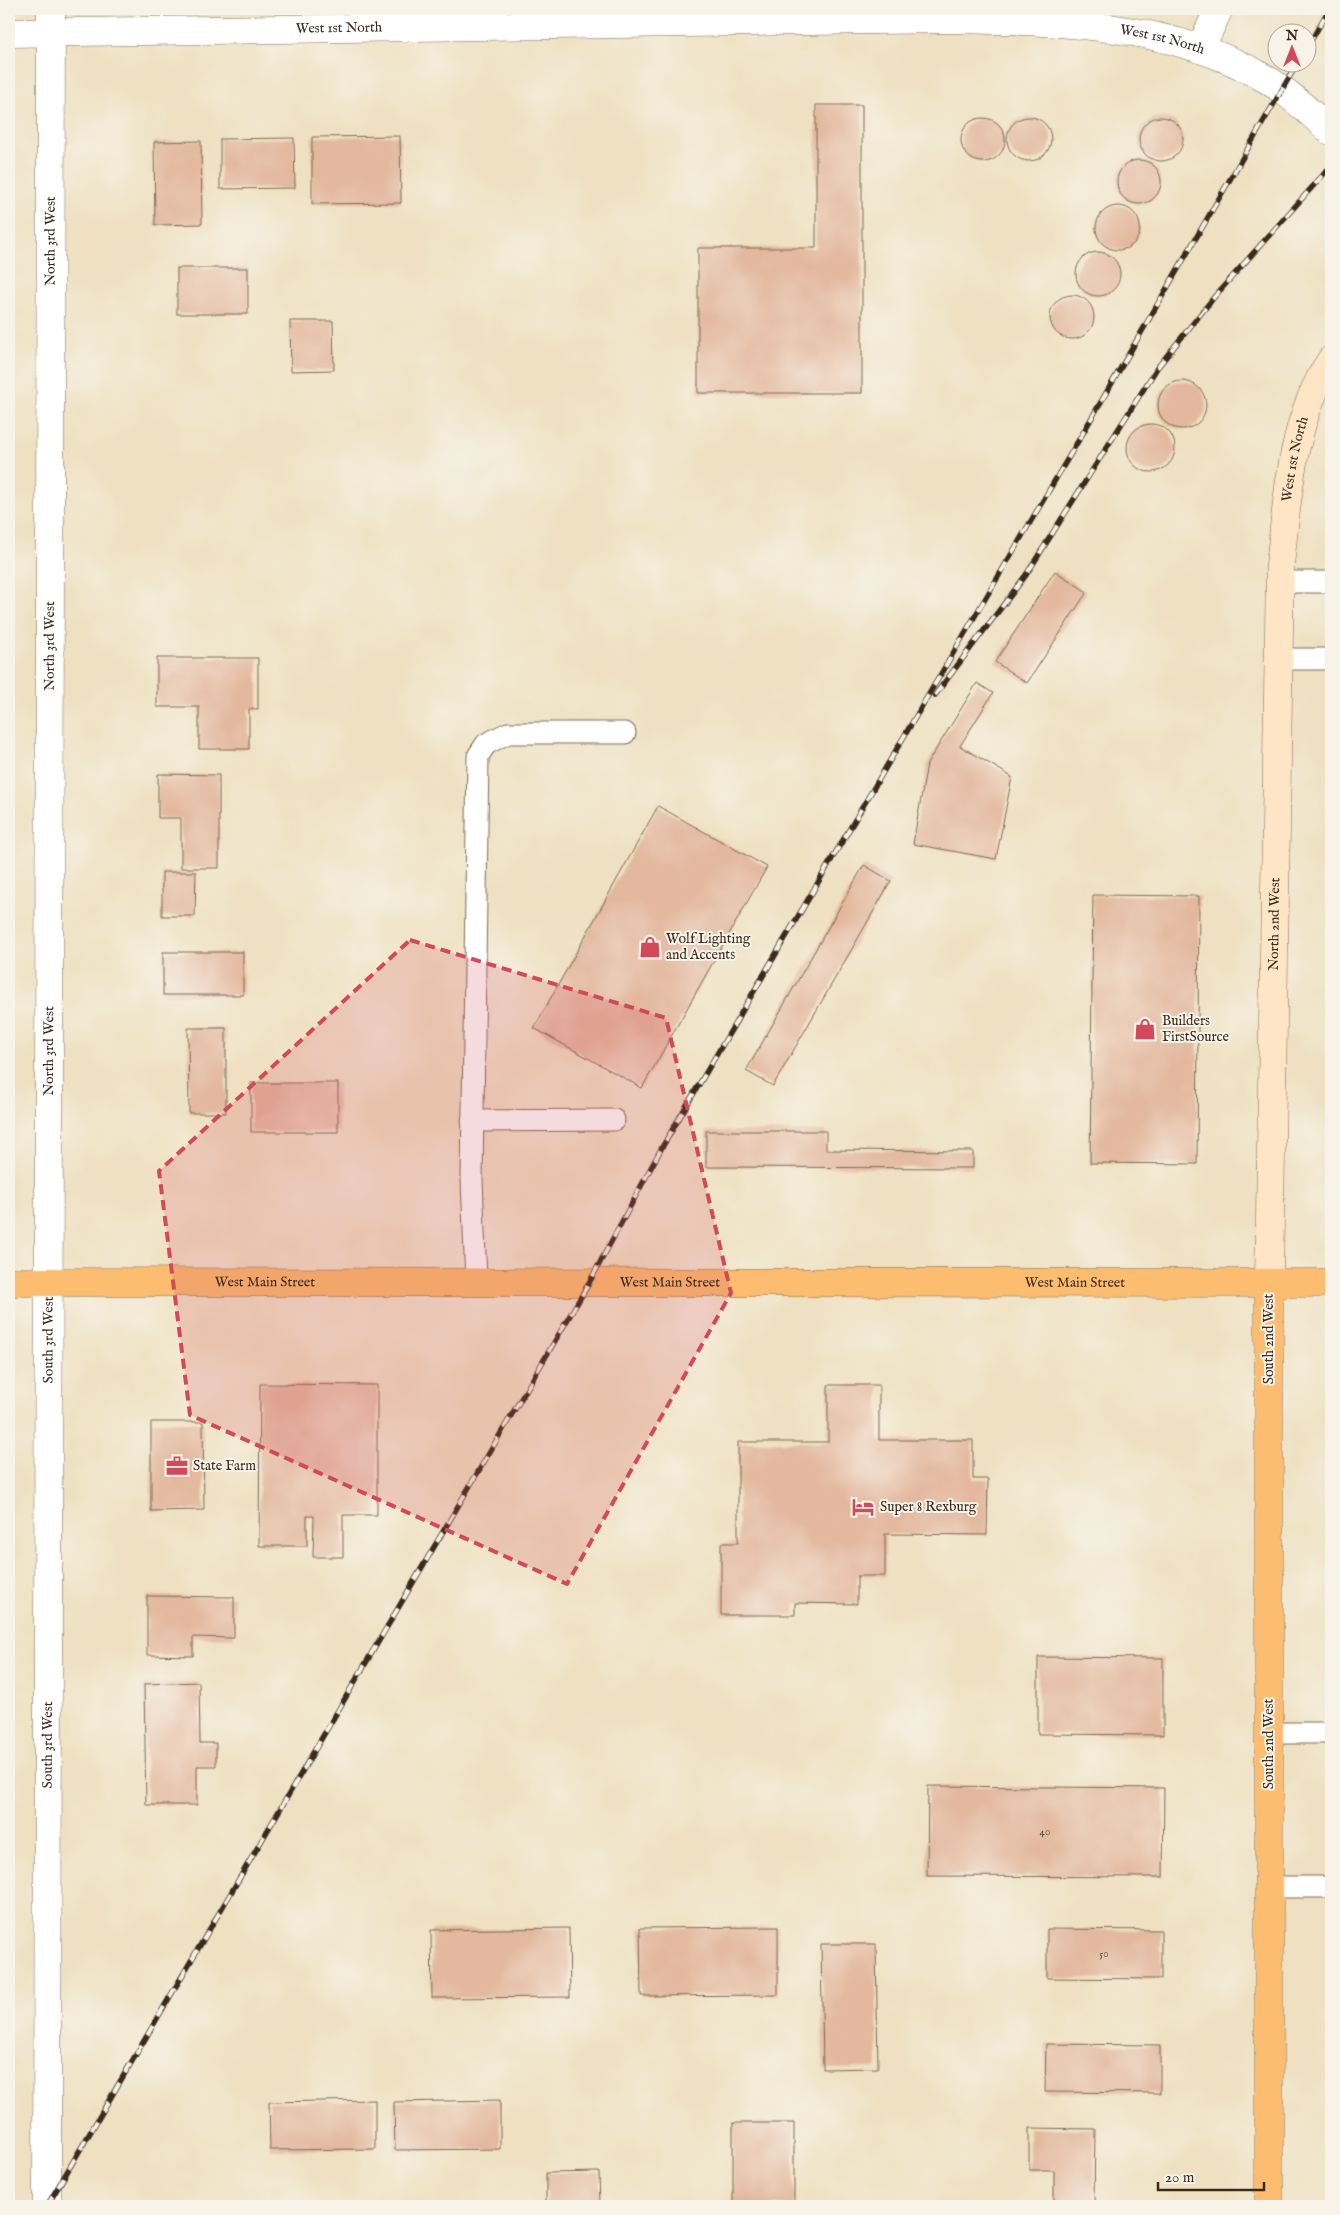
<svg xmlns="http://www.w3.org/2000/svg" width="1340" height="2215" font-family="'IM FELL English',serif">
  <rect width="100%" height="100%" fill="#f7f3e8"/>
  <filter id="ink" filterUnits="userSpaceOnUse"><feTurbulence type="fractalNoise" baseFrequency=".02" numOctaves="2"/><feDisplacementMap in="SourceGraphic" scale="10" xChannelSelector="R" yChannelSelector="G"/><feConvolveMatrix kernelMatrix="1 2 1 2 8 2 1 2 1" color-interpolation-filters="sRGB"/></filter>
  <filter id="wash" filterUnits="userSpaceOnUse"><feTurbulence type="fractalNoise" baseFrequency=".0096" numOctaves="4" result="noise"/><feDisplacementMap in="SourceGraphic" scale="20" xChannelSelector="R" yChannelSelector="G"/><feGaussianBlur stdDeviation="1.12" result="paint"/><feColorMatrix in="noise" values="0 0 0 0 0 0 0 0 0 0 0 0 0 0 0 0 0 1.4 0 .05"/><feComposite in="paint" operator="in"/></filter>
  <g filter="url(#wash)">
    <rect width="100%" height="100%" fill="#eee0c0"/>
    <g id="blocks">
      <!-- building -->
      <g fill="#e3b89e">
        <path d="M816 105H862V393H698V248H816Z"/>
        <circle cx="1029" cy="139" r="22"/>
        <circle cx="1161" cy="139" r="22"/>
        <circle cx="983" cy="140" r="22"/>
        <path d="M400 136 401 203 312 204V137Z"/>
        <path d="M294 138 295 188 220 189V139Z"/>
        <path d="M201 141 202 224 155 225 154 142Z"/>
        <circle cx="1139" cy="182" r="22"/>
        <circle cx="1118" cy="228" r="22"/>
        <circle cx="1098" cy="274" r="22"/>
        <rect x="177" y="268" width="71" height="46"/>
        <circle cx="1072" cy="317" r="22"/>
        <path d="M290 321H333L334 370 291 371Z"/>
        <circle cx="1182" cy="405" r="24"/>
        <circle cx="1151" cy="448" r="24"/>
        <path d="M1055 571 1087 592 1027 683 995 662Z"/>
        <path d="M157 658H258V709H249V749H199V707H157Z"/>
        <path d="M977 683 993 693 960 746 1012 777 996 859 913 844 927 764Z"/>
        <path d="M158 774 219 775V868H181V818H158Z"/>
        <path d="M658 806 767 867 642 1088 534 1028Z"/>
        <path d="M864 865 891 881 773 1086 746 1071Z"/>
        <path d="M162 872H196L195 916H162Z"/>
        <path d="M1093 895 1199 896 1197 1164 1090 1163Z"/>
        <rect x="163" y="952" width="80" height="43"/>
        <path d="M188 1028H226V1113H189Z"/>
        <rect x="251" y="1083" width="87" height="49"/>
        <path d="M706 1131H826V1150L973 1151V1168L706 1167Z"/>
        <path d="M260 1384 377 1385V1515H343V1557H313L314 1516H307V1546H259Z"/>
        <path d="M828 1385H879V1440H973V1479H988L987 1535 885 1534V1576H857V1604L795 1603V1615H721V1543H738V1442H828Z"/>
        <path d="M151 1422H203L204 1510 151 1511Z"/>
        <path d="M147 1596 234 1597V1638L193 1637V1656L147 1655Z"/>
        <path d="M1038 1657 1163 1658V1735L1038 1734Z"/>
        <path d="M199 1682 200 1743H216V1766H197V1805H146L144 1684Z"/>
        <path d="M928 1786 1164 1788 1163 1877 927 1876Z"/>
        <path d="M778 1927V1995L641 1996 640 1928Z"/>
        <path d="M569 1928 570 1997 432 1998 431 1930Z"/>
        <path d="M1047 1929 1161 1930V1979L1047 1978Z"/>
        <path d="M821 1944H876L878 2068 823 2069Z"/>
        <path d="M1046 2044 1160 2045V2093L1045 2092Z"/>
        <path d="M375 2100V2149L270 2150 269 2102Z"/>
        <path d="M500 2100V2149L395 2150 394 2102Z"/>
        <rect x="733" y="2123" width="61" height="83"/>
        <path d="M1029 2128 1095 2129 1094 2206H1054V2170H1029Z"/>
        <path d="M599 2172 600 2206H546V2173Z"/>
      </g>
    </g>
  </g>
  <g filter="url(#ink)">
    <use href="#blocks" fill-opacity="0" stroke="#7a6a57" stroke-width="1"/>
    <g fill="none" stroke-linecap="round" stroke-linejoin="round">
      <!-- service casing -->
      <g stroke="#7a6a57" stroke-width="23">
        <g id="service">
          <path d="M1280 582H1331"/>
          <path d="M1279 659H1331"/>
          <path d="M472 1121 614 1120"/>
          <path d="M476 1282 472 1179 478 756 486 744 508 733H625"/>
          <path d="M1269 1733H1331"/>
          <path d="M1269 1887H1331"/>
        </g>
      </g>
      <!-- minor casing -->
      <g stroke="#7a6a57" stroke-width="29">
        <g id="minor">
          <path id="s1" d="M9 33 947 19C1055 21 1171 22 1266 79 1290 93 1310 113 1331 131"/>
          <path d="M1200 49 1219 9"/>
          <path id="s2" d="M47 2206 51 9"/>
        </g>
      </g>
      <!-- secondary casing -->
      <g stroke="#7a6a57" stroke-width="29">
        <g id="secondary">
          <path id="s3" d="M1269 1283 1280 565C1288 495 1291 421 1331 360"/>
        </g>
      </g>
      <!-- primary casing -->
      <g stroke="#7a6a57" stroke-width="29">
        <g id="primary">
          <path id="s4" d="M9 1282 1331 1283"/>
          <path d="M1269 2206V1283"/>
        </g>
      </g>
      <!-- service -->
      <use href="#service" stroke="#fff" stroke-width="21"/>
      <!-- minor -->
      <use href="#minor" stroke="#fff" stroke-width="28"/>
      <!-- secondary -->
      <use href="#secondary" stroke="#fee5c5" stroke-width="28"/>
      <!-- primary -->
      <use href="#primary" stroke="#fcbd6f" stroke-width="28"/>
      <!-- rail casing -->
      <g stroke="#3b2a1e" stroke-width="5.5">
        <g id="rail">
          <path d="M1308 46 1329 9"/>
          <path d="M935 695 1026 575 1157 368 1215 296 1331 166"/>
          <path d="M47 2206 589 1283 661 1149 1094 414 1298 62"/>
        </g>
      </g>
      <!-- rail -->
      <use href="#rail" stroke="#f7f3e8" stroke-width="4" stroke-dasharray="11" stroke-linecap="butt"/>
    </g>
  </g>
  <!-- marked area -->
  <path fill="#d1495b" fill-opacity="0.2" stroke="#d1495b" stroke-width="4" stroke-dasharray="10 6" stroke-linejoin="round" d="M410 940 666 1018 731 1293 567 1584 190 1415 159 1171Z"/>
  <!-- icons -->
  <defs>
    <g id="shop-bare" transform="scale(1.725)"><path d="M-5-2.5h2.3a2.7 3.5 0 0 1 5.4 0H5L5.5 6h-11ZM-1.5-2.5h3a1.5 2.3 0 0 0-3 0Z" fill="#d1495b" stroke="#f7f3e8" stroke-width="2.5" paint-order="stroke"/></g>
    <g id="office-bare" transform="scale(1.725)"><path d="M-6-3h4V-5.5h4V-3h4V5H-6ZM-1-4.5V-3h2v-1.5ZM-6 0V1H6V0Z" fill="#d1495b" stroke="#f7f3e8" stroke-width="2.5" paint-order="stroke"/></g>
    <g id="hotel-bare" transform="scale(1.725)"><path d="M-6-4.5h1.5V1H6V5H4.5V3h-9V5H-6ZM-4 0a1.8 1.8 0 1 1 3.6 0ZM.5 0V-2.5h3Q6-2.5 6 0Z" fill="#d1495b" stroke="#f7f3e8" stroke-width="2.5" paint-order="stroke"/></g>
  </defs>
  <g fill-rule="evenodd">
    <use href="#shop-bare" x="650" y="947"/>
    <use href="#shop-bare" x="1145" y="1029"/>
    <use href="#office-bare" x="177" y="1466"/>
    <use href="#hotel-bare" x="863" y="1507"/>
  </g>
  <g text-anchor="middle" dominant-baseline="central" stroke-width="4" stroke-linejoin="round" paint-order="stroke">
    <!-- number labels -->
    <g font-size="11" fill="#654e3e">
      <text x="1045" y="1832">40</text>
      <text x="1104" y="1954">50</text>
    </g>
    <!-- street labels -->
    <g font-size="14" fill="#3b2a1e" stroke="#f7f3e8">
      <text stroke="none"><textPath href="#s1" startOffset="330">West 1st North</textPath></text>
      <text stroke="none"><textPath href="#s1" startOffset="1155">West 1st North</textPath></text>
      <text stroke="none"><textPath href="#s2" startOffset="1965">North 3rd West</textPath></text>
      <text stroke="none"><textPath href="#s3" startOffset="825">West 1st North</textPath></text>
      <text stroke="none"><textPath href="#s2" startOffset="1560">North 3rd West</textPath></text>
      <text stroke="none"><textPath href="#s3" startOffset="359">North 2nd West</textPath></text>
      <text stroke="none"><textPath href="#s2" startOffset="1155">North 3rd West</textPath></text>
      <text stroke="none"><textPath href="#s4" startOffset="256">West Main Street</textPath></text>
      <text stroke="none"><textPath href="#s4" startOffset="661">West Main Street</textPath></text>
      <text stroke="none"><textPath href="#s4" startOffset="1066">West Main Street</textPath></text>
      <text stroke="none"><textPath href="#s2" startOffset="866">South 3rd West</textPath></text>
      <text transform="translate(1269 1339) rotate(-90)">South 2nd West</text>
      <text stroke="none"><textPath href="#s2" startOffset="461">South 3rd West</textPath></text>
      <text transform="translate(1269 1744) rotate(-90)">South 2nd West</text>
    </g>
    <!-- poi labels -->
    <g font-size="14" fill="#3b2a1e" stroke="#f7f3e8" text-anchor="start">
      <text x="666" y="939">Wolf Lighting<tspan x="666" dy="16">and Accents</tspan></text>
      <text x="1162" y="1021">Builders<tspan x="1162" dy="16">FirstSource</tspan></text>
      <text x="193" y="1466">State Farm</text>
      <text x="880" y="1507">Super 8 Rexburg</text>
    </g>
  </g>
  <!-- margin -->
  <rect width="1340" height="2215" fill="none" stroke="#f7f3e8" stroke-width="30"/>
  <!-- north arrow -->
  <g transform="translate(1292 48)"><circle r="24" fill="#f7f3e8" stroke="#aca397"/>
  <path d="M0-4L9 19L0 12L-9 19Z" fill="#d1495b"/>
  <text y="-8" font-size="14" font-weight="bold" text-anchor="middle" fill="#3b2a1e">N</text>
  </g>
  <!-- scale -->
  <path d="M1158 2182v8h106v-8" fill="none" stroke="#3b2a1e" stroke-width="2.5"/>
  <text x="1165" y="2182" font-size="15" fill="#3b2a1e" stroke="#f7f3e8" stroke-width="4" paint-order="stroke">20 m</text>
</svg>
